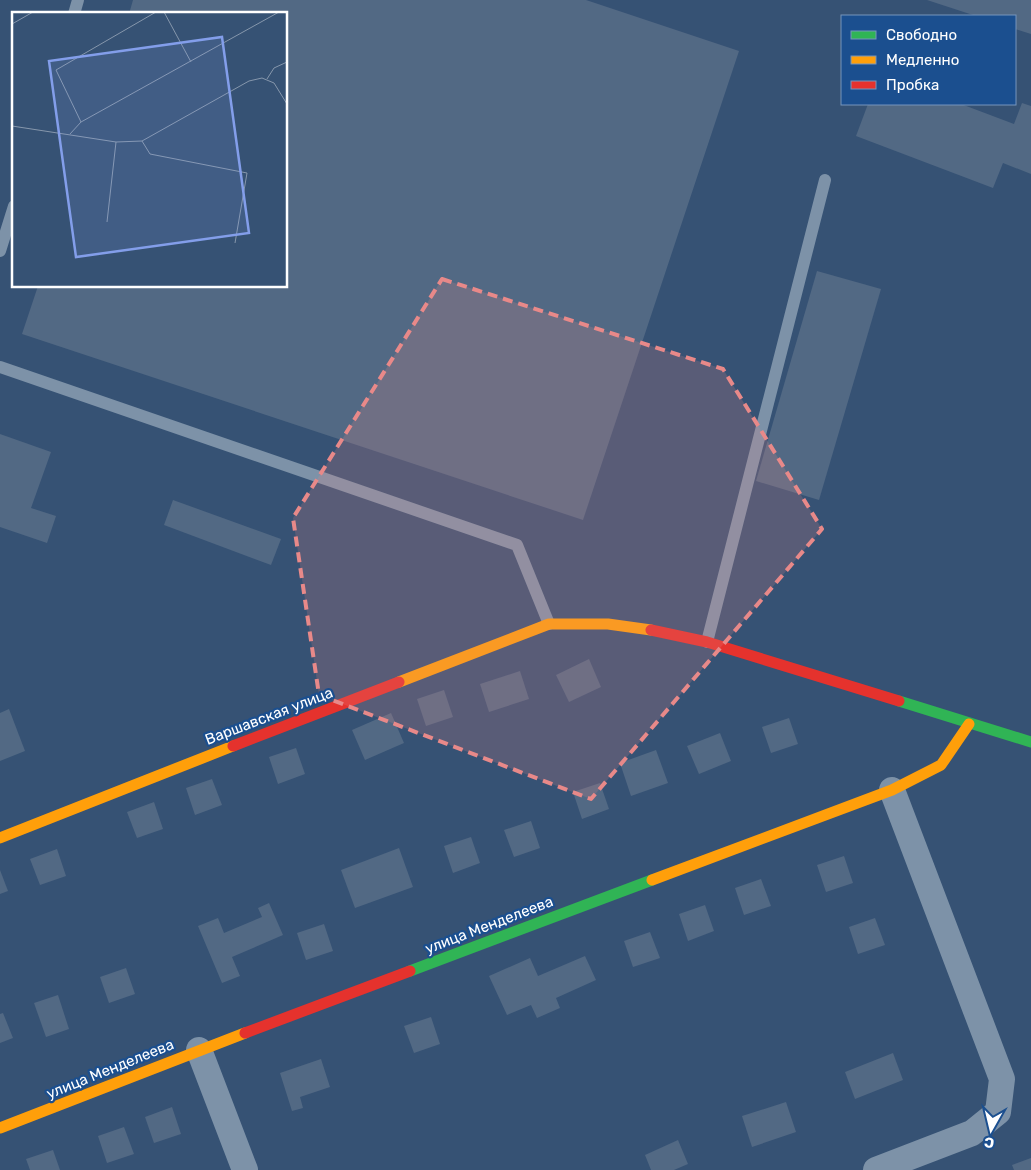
<svg xmlns="http://www.w3.org/2000/svg" width="1031" height="1170" font-family="Rubik,sans-serif">
  <rect width="100%" height="100%" fill="#365274"/>
  <!-- building -->
  <g fill="#526984">
    <path d="M133 0H586L739 51 583 520 22 334 38 286H286V14H129Z"/>
    <path d="M927 0H1031V34L1015 29V16H976Z"/>
    <path d="M1022 103 1031 106V174L1003 163 993 188 856 136 868 104H961L1014 124Z"/>
    <path d="M817 271 881 289 819 500 756 481Z"/>
    <path d="M0 434 51 452 31 508 56 516 47 543 0 527Z"/>
    <path d="M173 500 281 539 271 565 164 525Z"/>
    <path d="M589 659 601 687 569 702 556 675Z"/>
    <path d="M520 671 529 699 489 712 480 684Z"/>
    <path d="M444 690 453 717 426 726 417 699Z"/>
    <path d="M9 709 25 751 0 761V713Z"/>
    <path d="M391 713 404 743 365 760 352 730Z"/>
    <path d="M789 718 798 744 771 753 762 727Z"/>
    <path d="M720 733 731 761 699 774 687 746Z"/>
    <path d="M296 748 305 774 278 784 269 757Z"/>
    <path d="M656 750 668 783 631 796 620 763Z"/>
    <path d="M212 779 222 805 195 815 186 788Z"/>
    <path d="M600 783 609 809 582 819 573 792Z"/>
    <path d="M154 802 163 829 137 838 127 812Z"/>
    <path d="M531 821 540 848 514 857 504 830Z"/>
    <path d="M471 837 480 863 453 873 444 846Z"/>
    <path d="M399 848 413 887 355 908 341 870Z"/>
    <path d="M57 849 66 876 40 885 30 859Z"/>
    <path d="M844 856 853 883 826 892 817 865Z"/>
    <path d="M0 870 8 891 0 894Z"/>
    <path d="M761 879 771 906 744 915 735 888Z"/>
    <path d="M269 903 283 935 232 957 240 976 222 983 198 926 218 918 224 933 262 917 258 908Z"/>
    <path d="M705 905 714 931 688 941 679 914Z"/>
    <path d="M875 918 885 945 858 954 849 927Z"/>
    <path d="M324 924 333 951 306 960 297 933Z"/>
    <path d="M650 932 660 958 633 967 624 941Z"/>
    <path d="M585 956 596 980 556 998 560 1008 537 1018 531 1005 507 1015 489 976 530 958 538 976Z"/>
    <path d="M126 968 135 994 109 1003 100 977Z"/>
    <path d="M58 995 69 1029 46 1037 34 1003Z"/>
    <path d="M3 1013 13 1038 0 1043V1014Z"/>
    <path d="M431 1017 440 1044 414 1053 404 1026Z"/>
    <path d="M893 1053 903 1080 855 1099 845 1072Z"/>
    <path d="M321 1059 330 1087 300 1097 303 1108 292 1111 280 1073Z"/>
    <path d="M786 1102 796 1132 752 1147 742 1116Z"/>
    <path d="M172 1107 181 1134 154 1143 145 1117Z"/>
    <path d="M124 1127 134 1154 107 1163 98 1136Z"/>
    <path d="M678 1140 688 1164 674 1170H651L645 1155Z"/>
    <path d="M53 1150 60 1170H30L26 1159Z"/>
    <path d="M1031 1158V1170H1014L1012 1165Z"/>
  </g>
  <g fill="none" stroke-linecap="round" stroke-linejoin="round">
    <!-- lane -->
    <g stroke="#7d92a8" stroke-width="12">
      <path d="M74 14 78 0"/>
      <path d="M0 251 14 206"/>
      <path d="M0 367 517 545 549 624"/>
      <path d="M707 642 825 180"/>
    </g>
    <!-- street -->
    <g stroke="#7d92a8" stroke-width="26">
      <path d="M199 1050 245 1170"/>
      <path d="M876 1170 972 1133 998 1112 1002 1079 892 790"/>
    </g>
    <!-- fast -->
    <g stroke="#30b455" stroke-width="11">
      <path d="M899 701 1031 742"/>
      <path d="M410 971 652 880"/>
    </g>
    <!-- slow -->
    <g stroke="#ff9f0a" stroke-width="11">
      <path d="M399 682 549 624H608L651 630"/>
      <path d="M0 838 233 746"/>
      <path d="M652 880 892 790 941 765 969 724"/>
      <path d="M0 1128 245 1033"/>
    </g>
    <!-- jam -->
    <g stroke="#e5322d" stroke-width="11">
      <path d="M651 630 707 642 899 701"/>
      <path d="M233 746 399 682"/>
      <path d="M245 1033 410 971"/>
    </g>
  </g>
  <!-- marked area -->
  <path fill="#e88989" fill-opacity="0.2" stroke="#e88989" stroke-width="4" stroke-dasharray="10 6" stroke-linejoin="round" d="M442 279 723 369 822 529 591 799 319 695 293 518Z"/>
  <g text-anchor="middle" dominant-baseline="central" stroke-width="4.5" stroke-linejoin="round" paint-order="stroke">
    <!-- street labels -->
    <g font-size="15" fill="#fff" stroke="#1b4f8f">
      <text transform="translate(269 716) rotate(-21)">Варшавская улица</text>
      <text transform="translate(489 925) rotate(-21)">улица Менделеева</text>
      <text transform="translate(110 1069) rotate(-22)">улица Менделеева</text>
    </g>
  </g>
  <!-- overview -->
  <g transform="translate(12 12)">
    <rect width="275" height="275" fill="#365274"/>
    <path fill="none" stroke="#8697ac" stroke-width="1" d="M152 0 179 50M0 12 21 0M255 67 262 56 275 50M69 110 44 58 144 0M0 114 104 130 130 129 237 69 250 66 262 71 275 92M58 122 69 110 267 0M130 129 138 142 235 161 223 231M95 210 104 130"/>
    <path fill="#839eea" fill-opacity="0.15" stroke="#839eea" stroke-width="2.5" d="M210 25 237 221 64 245 37 49Z"/>
    <rect width="275" height="275" fill="none" stroke="#fff" stroke-width="2.5"/>
  </g>
  <!-- legend -->
  <rect x="841" y="15" width="175" height="90" fill="#1b4f8f" stroke="#7695bc"/>
  <rect x="851" y="31" width="25" height="8" fill="#30b455" stroke="#7695bc"/>
  <text x="886" y="40" font-size="15" fill="#ffffff">Свободно</text>
  <rect x="851" y="56" width="25" height="8" fill="#ff9f0a" stroke="#7695bc"/>
  <text x="886" y="65" font-size="15" fill="#ffffff">Медленно</text>
  <rect x="851" y="81" width="25" height="8" fill="#e5322d" stroke="#7695bc"/>
  <text x="886" y="90" font-size="15" fill="#ffffff">Пробка</text>
  <!-- north arrow -->
  <g transform="translate(991 1130) rotate(188)" stroke="#1b4f8f" stroke-width="4" paint-order="stroke">
  <path d="M0-4L9 19L0 12L-9 19Z" fill="#ffffff"/>
  <text y="-8" font-size="14" font-weight="bold" text-anchor="middle" fill="#ffffff">С</text>
  </g>
</svg>
